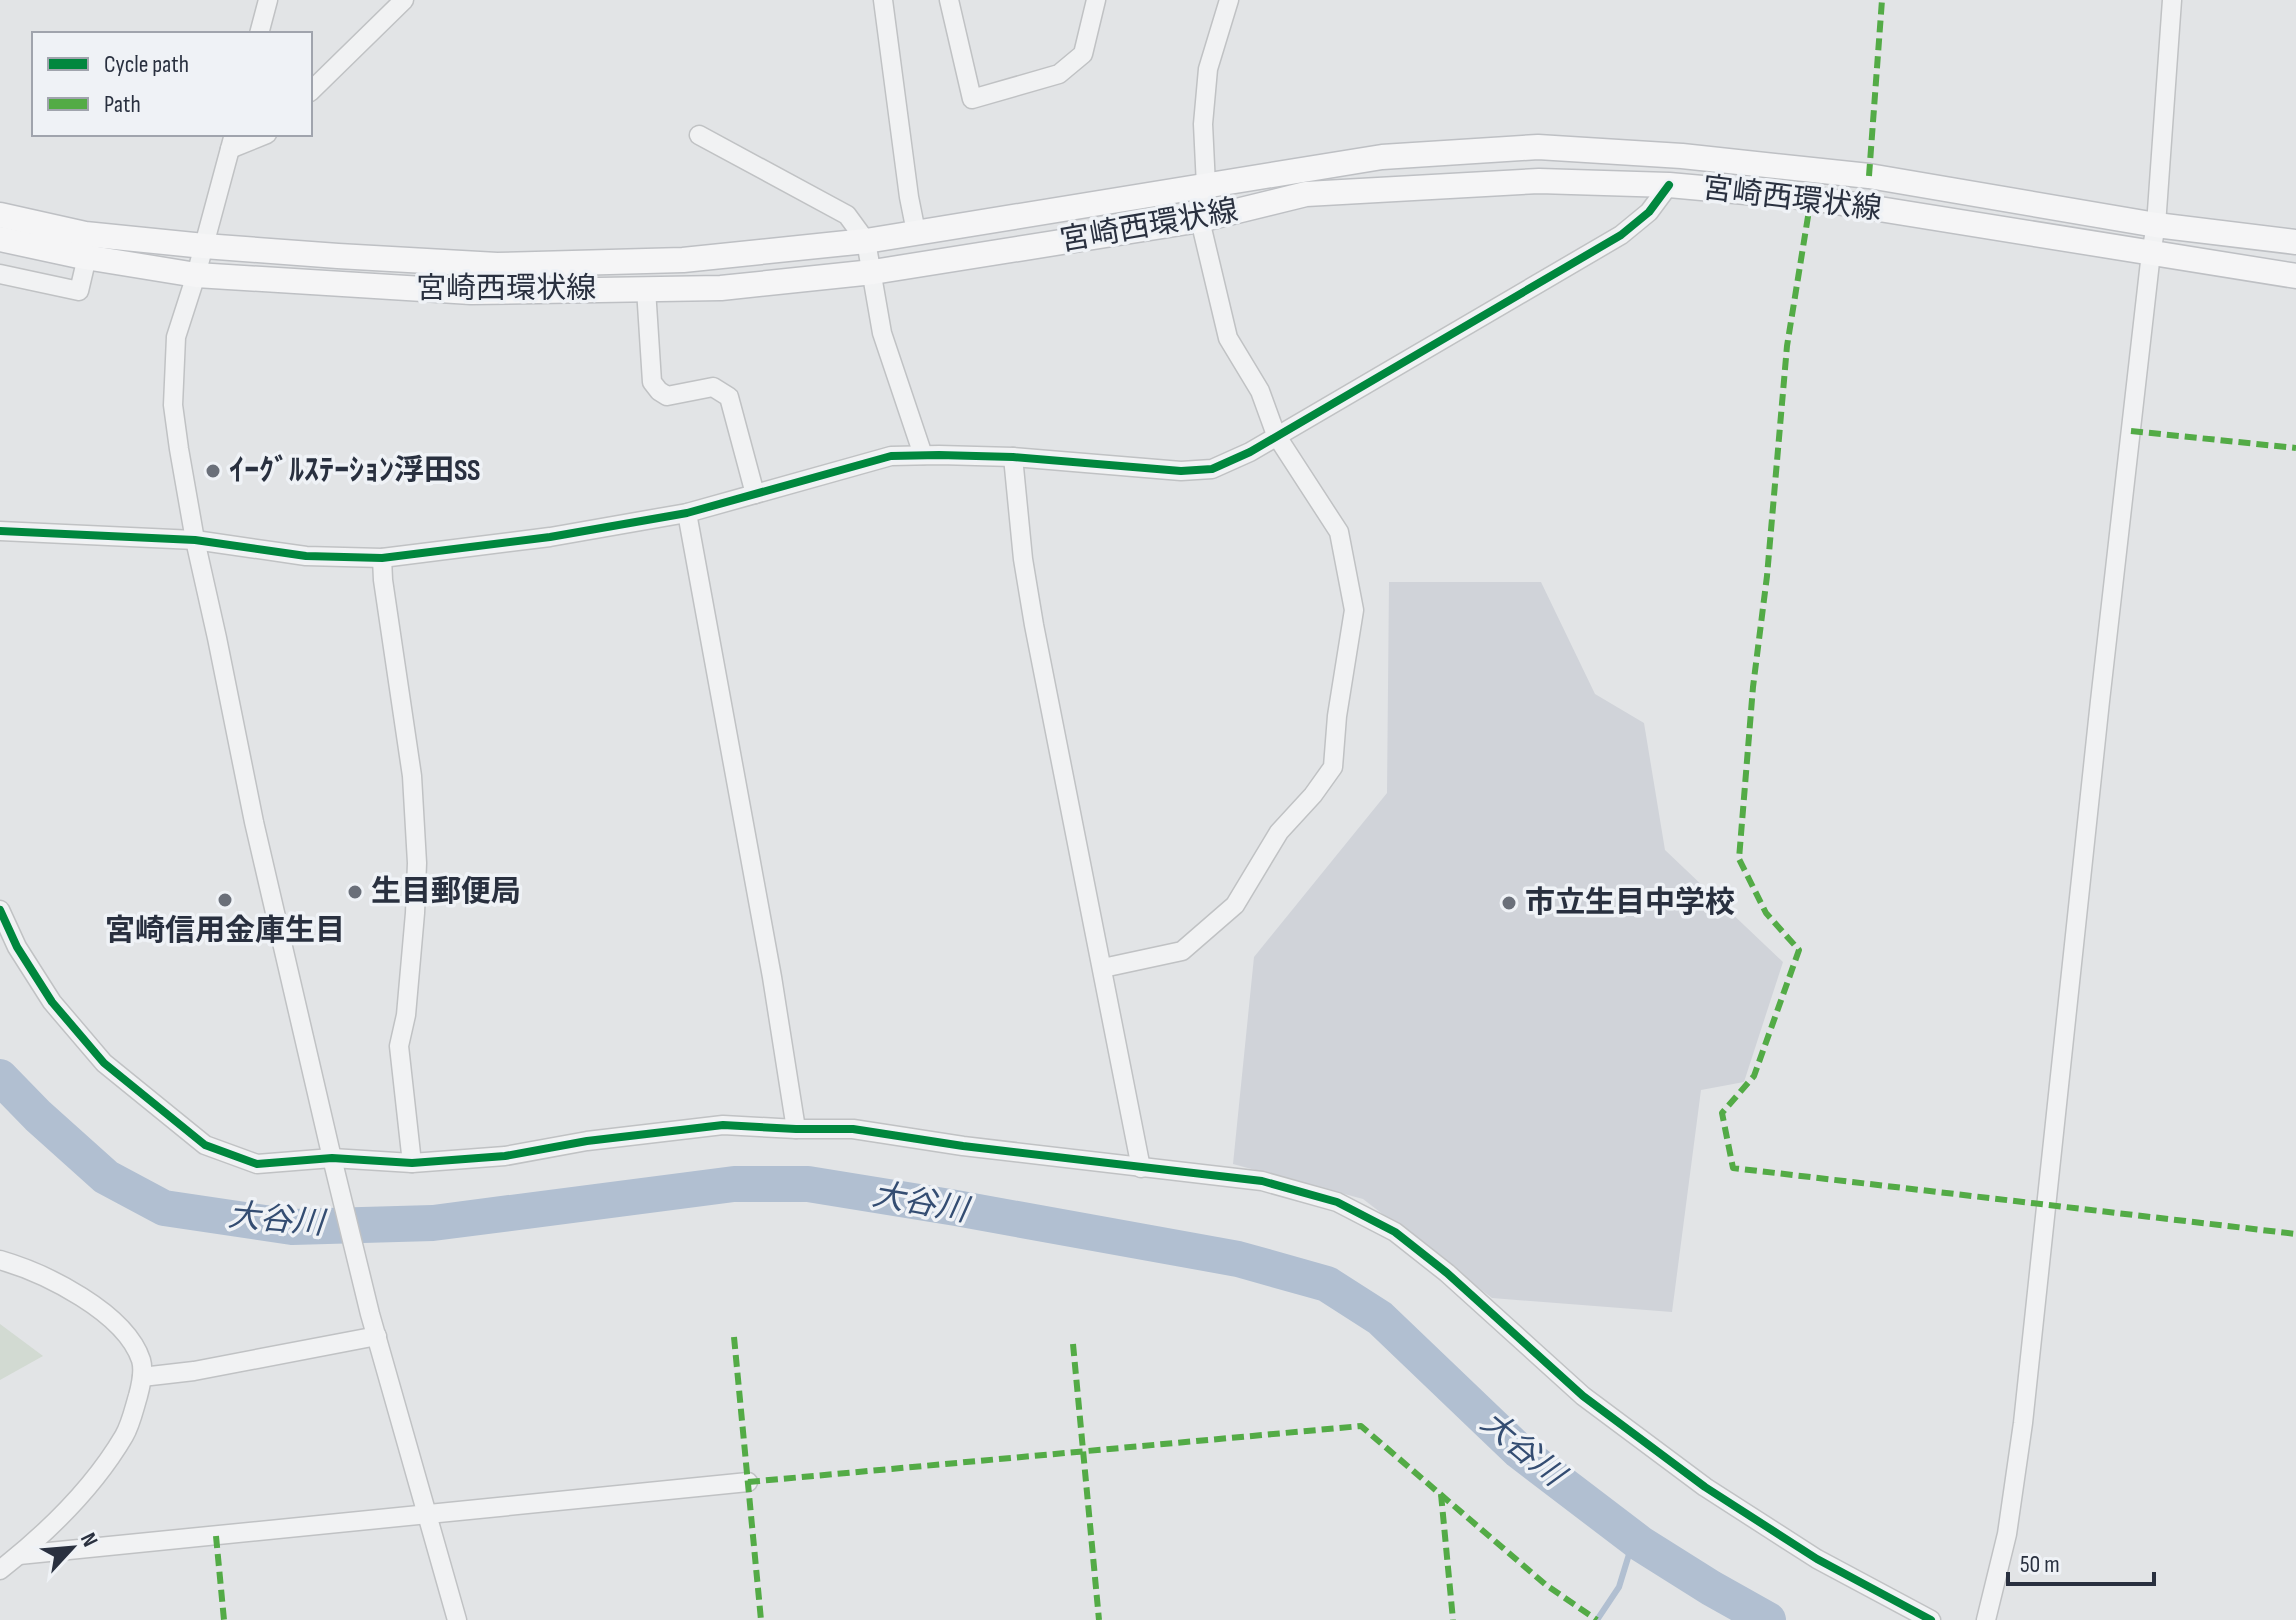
<svg xmlns="http://www.w3.org/2000/svg" width="2296" height="1620" font-family="'Sofia Sans Condensed','Noto Sans JP',sans-serif">
  <rect width="100%" height="100%" fill="#e2e4e6"/>
  <!-- built -->
  <path fill="#d0d3d9" d="M1389 582H1541L1595 694 1644 723 1665 850 1783 962 1744 1082 1701 1090 1672 1312 1492 1298 1363 1199 1233 1164 1254 957 1387 793Z"/>
  <!-- green -->
  <path fill="#d2dad2" d="M0 1324 43 1356 0 1380Z"/>
  <g fill="none" stroke-linecap="round" stroke-linejoin="round">
    <!-- stream -->
    <path stroke="#b1bfd1" stroke-width="6" d="M1597 1620 1619 1587 1634 1538"/>
    <!-- river -->
    <path stroke="#b1bfd1" stroke-width="36" d="M0 1077 38 1116 106 1177 164 1208 292 1227 433 1223 734 1184H808L956 1208 1238 1259 1327 1284 1380 1318 1519 1451 1641 1544 1711 1588 1768 1620"/>
    <!-- minor casing -->
    <g stroke="#c0c2c4" stroke-width="21">
      <g id="minor">
        <path d="M883 0 909 197 916 232"/>
        <path d="M949 0 972 99 1059 74 1083 54 1096 0"/>
        <path d="M259 34 268 0"/>
        <path d="M310 92 404 0"/>
        <path d="M234 134 196 275 176 337 173 405 179 449 195 540 217 638 254 822 332 1158 370 1314 457 1620"/>
        <path d="M699 135 847 215 866 241 882 333 923 455"/>
        <path d="M230 149 267 134"/>
        <path d="M0 274 79 291 87 257"/>
        <path d="M646 289 652 382 659 391 667 396 713 387 729 397 755 494"/>
        <path d="M1013 457 1023 559 1034 625 1141 1168"/>
        <path d="M687 513 772 977 796 1129"/>
        <path d="M0 531 195 540 306 556 382 558 550 537 687 513 891 456 939 455 1013 457 1181 471 1212 469 1250 452 1621 235 1649 212 1669 185"/>
        <path d="M382 558 383 580 412 776 417 863 415 913 406 1015 399 1046 412 1163"/>
        <path d="M0 910 17 947 52 1002 104 1063 205 1145 257 1164 332 1158 412 1163 505 1156 587 1141 723 1125 796 1129H853L963 1146 1262 1181 1337 1202 1395 1232 1447 1273 1583 1396 1705 1487 1817 1559 1931 1620"/>
        <path d="M1103 968 1182 951 1235 905 1279 832 1313 795 1333 767 1337 716 1354 610 1339 532 1276 435 1260 391 1228 338 1200 220 1206 186 1203 124 1208 69 1229 0"/>
        <path d="M0 1260C45 1273 125 1312 141 1360 144 1370 141 1385 138 1396 134 1409 131 1424 124 1436 94 1487 47 1533 0 1570"/>
        <path d="M142 1377 194 1371 377 1336"/>
        <path d="M19 1555 748 1482"/>
        <path d="M1986 1620 2007 1534 2023 1423 2100 701 2151 253 2156 225 2172 0"/>
      </g>
    </g>
    <!-- major casing -->
    <g stroke="#bec0c4" stroke-width="27">
      <g id="major">
        <path d="M0 215 85 234 204 246 338 256 497 265 683 260 866 241 1382 157 1538 147 1682 156 1869 176 2156 225 2296 242"/>
        <path d="M0 239 79 256 196 275 471 292 721 288 873 272 1200 220 1306 194 1539 181 1669 185 1811 198 2296 276"/>
      </g>
    </g>
    <!-- minor -->
    <use href="#minor" stroke="#f1f2f3" stroke-width="18"/>
    <!-- major -->
    <use href="#major" stroke="#f5f5f6" stroke-width="24"/>
    <!-- quiet -->
    <g stroke="#53ab46" stroke-width="6" stroke-dasharray="12 6" stroke-linecap="butt">
      <path d="M1869 176 1882 0"/>
      <path d="M1811 198 1787 346 1767 576 1753 687 1739 859 1766 913 1799 950 1754 1076 1722 1113 1733 1168 2296 1234"/>
      <path d="M2131 431 2296 448"/>
      <path d="M734 1337 761 1620"/>
      <path d="M1073 1344 1099 1620"/>
      <path d="M748 1482 1361 1426 1546 1585 1597 1620"/>
      <path d="M1441 1494 1453 1620"/>
      <path d="M216 1536 224 1620"/>
    </g>
    <!-- cycleway casing -->
    <g stroke="#eff2f6" stroke-width="13">
      <g id="cycleway">
        <path d="M0 531 195 540 306 556 382 558 550 537 687 513 891 456 939 455 1013 457 1181 471 1212 469 1250 452 1621 235 1649 212 1669 185"/>
        <path d="M0 910 17 947 52 1002 104 1063 205 1145 257 1164 332 1158 412 1163 505 1156 587 1141 723 1125 796 1129H853L963 1146 1262 1181 1337 1202 1395 1232 1447 1273 1583 1396 1705 1487 1817 1559 1931 1620"/>
      </g>
    </g>
    <!-- cycleway -->
    <use href="#cycleway" stroke="#00873e" stroke-width="8"/>
  </g>
  <!-- markers -->
  <g fill="#6a6f79" stroke="#eff2f6" stroke-width="3">
    <circle cx="213" cy="471" r="8"/>
    <circle cx="355" cy="892" r="8"/>
    <circle cx="225" cy="900" r="8"/>
    <circle cx="1509" cy="903" r="8"/>
  </g>
  <g text-anchor="middle" dominant-baseline="central" stroke-width="7" stroke-linejoin="round" paint-order="stroke">
    <!-- street labels -->
    <g font-size="30" fill="#29303f" stroke="#eff2f6">
      <text transform="translate(1792 199) rotate(7)">宮崎西環状線</text>
      <text transform="translate(1149 226) rotate(-10)">宮崎西環状線</text>
      <text x="506" y="289">宮崎西環状線</text>
    </g>
    <!-- poi labels -->
    <g font-size="30" font-weight="bold" fill="#29303f" stroke="#eff2f6" text-anchor="start">
      <text x="229" y="471">ｲｰｸﾞﾙｽﾃｰｼｮﾝ浮田SS</text>
      <text x="371" y="892">生目郵便局</text>
      <text x="1525" y="903">市立生目中学校</text>
      <text x="225" y="931" text-anchor="middle">宮崎信用金庫生目</text>
    </g>
    <!-- water labels -->
    <g font-size="32" font-style="italic" fill="#344d72" stroke="#eff2f6">
      <text transform="translate(920 1203) rotate(10)">大谷川</text>
      <text transform="translate(276 1220) rotate(5)">大谷川</text>
      <text transform="translate(1522 1449) rotate(40)">大谷川</text>
    </g>
  </g>
  <!-- legend -->
  <rect x="32" y="32" width="280" height="104" fill="#eff2f6" stroke="#a0a4ad" stroke-width="2"/>
  <rect x="48" y="58" width="40" height="12" fill="#00873e" stroke="#a0a4ad" stroke-width="2"/>
  <text x="104" y="72" font-size="24" fill="#29303f">Cycle path</text>
  <rect x="48" y="98" width="40" height="12" fill="#53ab46" stroke="#a0a4ad" stroke-width="2"/>
  <text x="104" y="112" font-size="24" fill="#29303f">Path</text>
  <!-- north arrow -->
  <g transform="translate(72 1548) rotate(64)" stroke="#eff2f6" stroke-width="6" paint-order="stroke">
  <path d="M0-6L14 30L0 20L-14 30Z" fill="#29303f"/>
  <text y="-12" font-size="22" font-weight="bold" text-anchor="middle" fill="#29303f">N</text>
  </g>
  <!-- scale -->
  <path d="M2008 1572v12h146v-12" fill="none" stroke="#29303f" stroke-width="4"/>
  <text x="2020" y="1572" font-size="24" fill="#29303f" stroke="#eff2f6" stroke-width="6" paint-order="stroke">50 m</text>
</svg>
